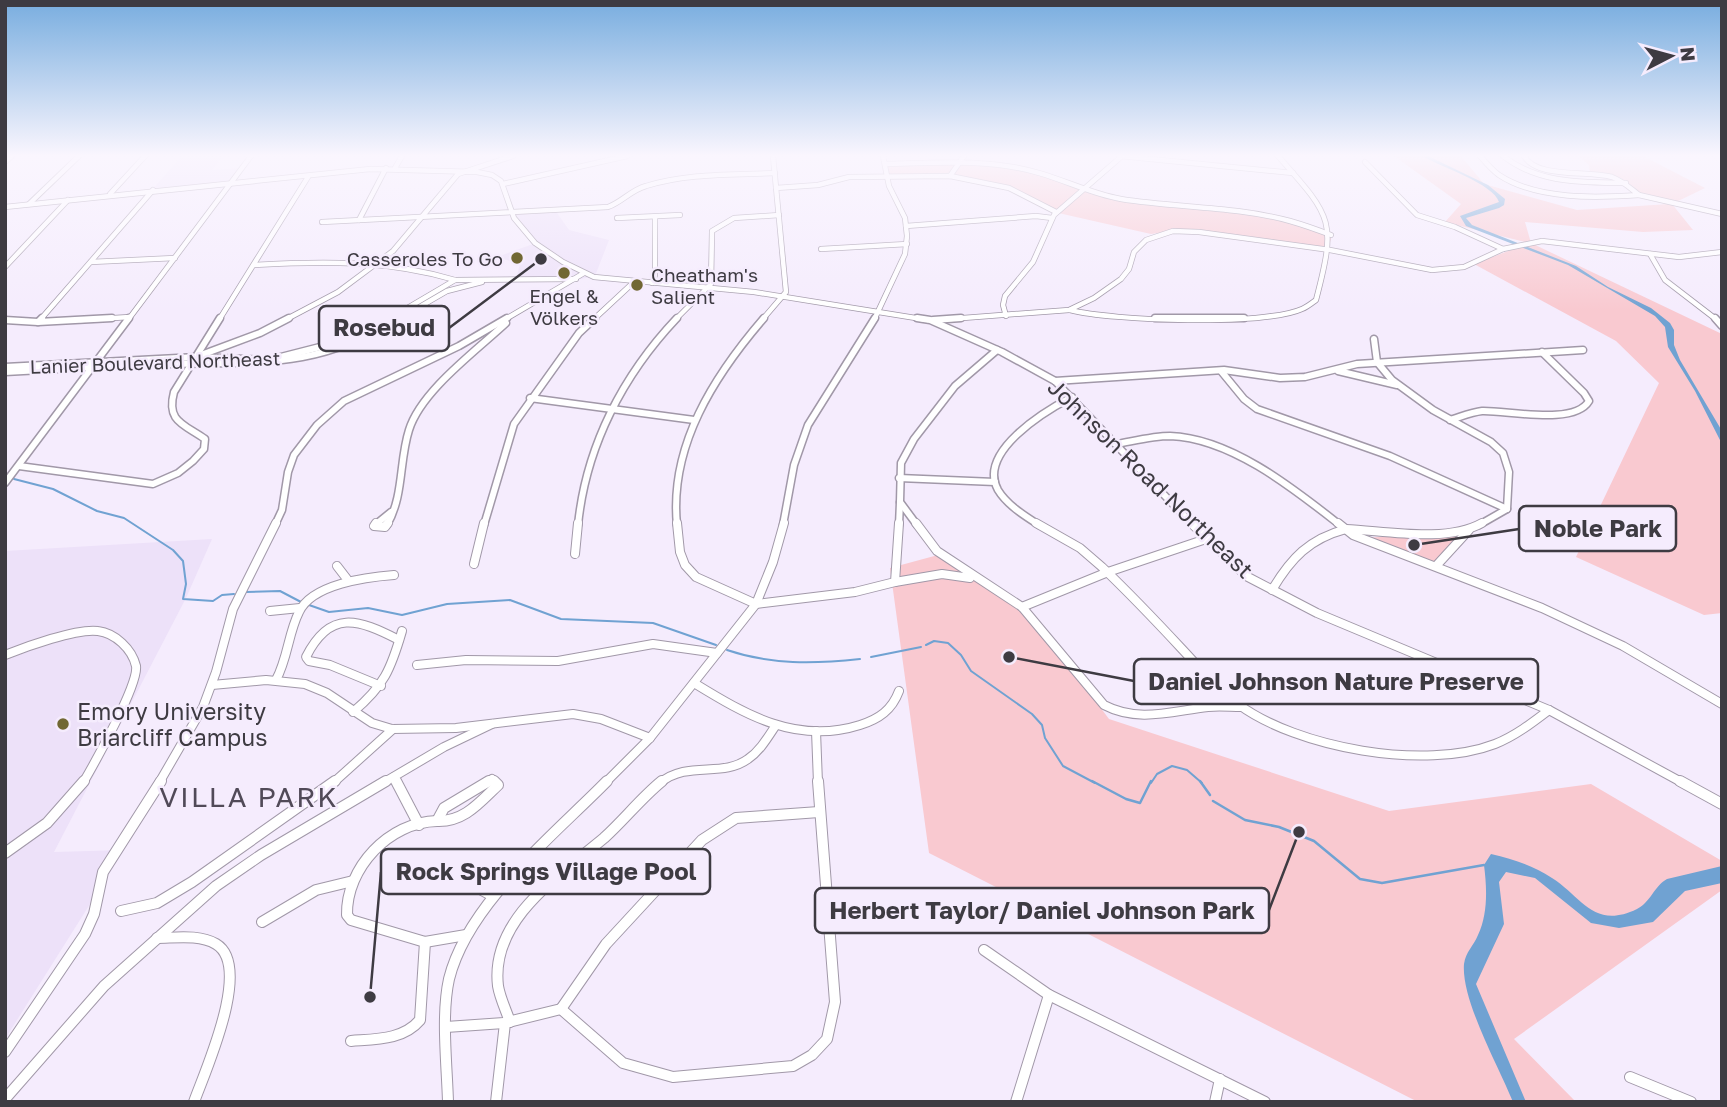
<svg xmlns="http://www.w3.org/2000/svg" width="1727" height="1107" font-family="'Golos Text',sans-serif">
  <rect width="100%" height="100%" fill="#f5ecfd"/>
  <!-- built -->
  <g fill="#ede1f9">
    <path d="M223 156 212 170 242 168 230 184 151 191 181 157Z"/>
    <path d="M555 210 569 230 609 240 595 276 581 279H516L520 264 497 257 533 244 514 212Z"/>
    <path d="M212 539 186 598 54 852 124 850 5 1039V551Z"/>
  </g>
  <!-- green -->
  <g fill="#f9c9d0">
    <path d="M1394 156H1461L1484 184 1577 210 1669 204 1641 195 1621 178 1590 173 1589 165 1578 156H1643L1705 188 1672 204 1693 230 1643 232 1525 222 1531 243 1722 334V613L1704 615 1576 557 1659 383 1616 341 1474 264 1529 243 1445 222 1461 204Z"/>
    <path d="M980 162 1045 176 1111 198 1264 216 1332 235 1328 250 1172 231 1151 234 1054 212 1037 199 985 181 947 176 888 178 884 164Z"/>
    <path d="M1464 532 1432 566 1362 538Z"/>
    <path d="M938 555 1022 603 1109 719 1389 811 1591 784 1722 861V890L1514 1039 1576 1102H1418L929 853 890 568Z"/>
  </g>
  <!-- water -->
  <g fill="#70a2d2">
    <path d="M1422 156H1428L1488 185 1505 199 1504 205 1499 208 1466 218 1472 225 1576 266 1608 287 1651 308 1670 323 1674 330V345L1680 360 1722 431V444L1695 391 1668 347 1665 327 1655 316 1568 265 1466 226 1460 216 1499 202C1494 184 1439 166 1422 156Z"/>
    <path d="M1491 854C1514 859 1533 866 1552 878 1582 897 1594 930 1637 909 1651 902 1654 886 1667 879L1722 866V883L1685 891 1653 922 1619 928 1591 923 1535 878 1506 872 1499 882 1504 924 1476 984 1526 1102H1513C1499 1067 1461 1000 1464 964 1466 951 1473 947 1478 935 1488 914 1487 888 1484 865Z"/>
  </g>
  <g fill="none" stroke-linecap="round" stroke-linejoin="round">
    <!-- stream-far1 -->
    <g stroke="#70a2d2" stroke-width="2">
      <path d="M14 479 53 489 97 511 124 518 173 550 183 561 186 584 183 599 213 601 222 595 234 594"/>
      <path d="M246 592 280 591 301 602"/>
      <path d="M309 605 329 612 368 608 402 615 447 604 510 600 561 619 653 623 716 645"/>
      <path d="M926 645 934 641 948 643 961 655 971 671 1032 714 1042 725 1045 738 1063 766 1095 783"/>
      <path d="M727 650C771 665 814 664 860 659"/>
      <path d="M871 657 921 647"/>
      <path d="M1151 783 1157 774 1172 766 1187 770 1202 783"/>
    </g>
    <!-- stream -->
    <g stroke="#70a2d2" stroke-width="2.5">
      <path d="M1092 781 1126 799 1140 803 1151 781"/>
      <path d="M1200 781 1210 795"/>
      <path d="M1213 801 1245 820 1279 827 1314 841 1360 879 1382 883 1484 865"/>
    </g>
    <!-- minor-far3 casing -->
    <g stroke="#a198a8" stroke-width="6">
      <g id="minor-far3">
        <path d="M1120 156 1293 173"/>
        <path d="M1480 156C1486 163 1492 170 1499 175 1537 200 1596 198 1639 195 1630 188 1623 181 1612 177 1588 170 1537 179 1524 156"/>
        <path d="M1503 156C1539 184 1582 182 1626 183"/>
        <path d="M5 162 12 156"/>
        <path d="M1365 162 1417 215 1455 227 1503 249"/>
        <path d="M885 164C936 163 989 158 1039 173 1067 181 1092 194 1121 199 1177 208 1235 206 1290 221 1304 225 1318 230 1331 235"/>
        <path d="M395 168 402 156"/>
        <path d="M950 176 964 156"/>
        <path d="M503 184 627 156"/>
        <path d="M776 188 818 185 849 177 950 176 1009 188 1056 212"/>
        <path d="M110 194 145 156"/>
        <path d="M1639 195 1722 214"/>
        <path d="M29 204 79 156"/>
        <path d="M5 207 370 169 477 172 492 175 501 181 514 218 535 243 563 262 594 277 754 292 928 320"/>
        <path d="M617 218 680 215"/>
        <path d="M359 220 386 168"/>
        <path d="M322 222 608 207C622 202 631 190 646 186 687 173 732 175 775 173"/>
        <path d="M906 226 1036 216 1052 218"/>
        <path d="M821 249 907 244"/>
        <path d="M1650 254 1665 280 1717 320"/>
        <path d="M91 262 175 258"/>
        <path d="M254 265C323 261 388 260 455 280"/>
        <path d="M5 267 68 200"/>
        <path d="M652 283 655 275V217"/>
        <path d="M1070 310C1112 321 1264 326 1302 309 1307 307 1312 303 1316 300 1337 220 1332 217 1278 156"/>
        <path d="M1006 316 1003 305 1005 296 1033 262 1054 215 1122 156"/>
        <path d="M40 320 153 190"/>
        <path d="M80 320 130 317"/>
        <path d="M128 320 251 156"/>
        <path d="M219 320 308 177"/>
        <path d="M285 320 338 292 393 251 458 174 513 156"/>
        <path d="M387 320 455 280 576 279"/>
        <path d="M397 320 447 291 482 282"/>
        <path d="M504 320 584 273"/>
        <path d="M593 320 635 281"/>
        <path d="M675 320 711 284 712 231 734 218 779 215"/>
        <path d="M762 320 786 292 773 156"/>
        <path d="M874 320 905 254 907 236 905 218 889 186 883 156"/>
        <path d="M937 320 1069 310 1094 298 1121 279 1129 269 1134 252 1146 240 1173 231 1199 232 1330 250 1432 270 1464 267 1503 249 1542 241 1679 257 1722 252"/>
      </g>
    </g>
    <!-- minor-far2 casing -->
    <g stroke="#a198a8" stroke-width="9">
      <g id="minor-far2">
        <path d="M917 318 930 320 1002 352 1055 381 1193 525"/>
        <path d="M1155 318H1244"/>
        <path d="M1715 318 1722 326"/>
        <path d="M5 320 38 322 112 318"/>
        <path d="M933 320 961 318"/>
        <path d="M38 322 42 318"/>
        <path d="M1374 339 1377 362 1392 380 1433 410 1491 442 1503 453 1509 472 1507 509 1479 525"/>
        <path d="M201 355 260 333 289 318"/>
        <path d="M169 364C261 362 318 369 399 318"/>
        <path d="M5 367 197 357 269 360 355 338 390 318"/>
        <path d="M1221 371 1244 399 1257 409 1390 456 1507 509"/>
        <path d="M1338 371 1397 385"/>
        <path d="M5 372 151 364"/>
        <path d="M1055 381 1224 370 1280 378 1305 377 1357 364 1583 350"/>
        <path d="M530 398 694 420"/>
        <path d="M1450 420C1460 417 1472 412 1482 411 1507 410 1574 426 1589 401L1584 393 1542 352"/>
        <path d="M1117 444C1134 441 1153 436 1170 436 1231 438 1294 489 1340 525"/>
        <path d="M19 466 153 484 178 473 193 461 204 449 205 439C184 424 166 422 174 392L220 318"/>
        <path d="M899 478 995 482"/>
        <path d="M5 483 129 318"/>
        <path d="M275 525 282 510 288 472 294 455 317 425 344 401 459 346 507 318"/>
        <path d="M375 525 391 512"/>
        <path d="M387 525C404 496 399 461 409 430 421 391 476 351 506 323"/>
        <path d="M484 525 514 424 579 333 595 318"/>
        <path d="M578 525C586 446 623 375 677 318"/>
        <path d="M677 525C669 446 714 376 764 318"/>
        <path d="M783 525 794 465 808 425 875 318"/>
        <path d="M899 525 900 502"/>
        <path d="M917 525 900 502 901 463 914 439 955 386 997 350"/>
        <path d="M1039 525C1025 516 1007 505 998 490 977 452 1045 411 1072 397"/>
      </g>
    </g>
    <!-- minor-far1 casing -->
    <g stroke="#a198a8" stroke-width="10">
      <g id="minor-far1">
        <path d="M376 523 374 526 385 527 388 523"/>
        <path d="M677 523 680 552 685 565 696 577 756 604 855 592 895 582 899 523"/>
        <path d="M916 523 937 551 1022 607 1104 705C1138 723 1172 711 1208 707 1219 706 1230 707 1241 707"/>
        <path d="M1036 523 1080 548 1102 567C1129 593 1155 620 1181 648 1199 667 1216 688 1238 704 1297 748 1425 771 1495 744 1515 736 1532 723 1549 710"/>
        <path d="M1191 523 1246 576 1317 613 1549 710 1683 783"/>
        <path d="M1338 523 1353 535 1542 608 1623 646 1722 704"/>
        <path d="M575 554 578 523"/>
        <path d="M474 564 484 523"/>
        <path d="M337 566 347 579"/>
        <path d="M1436 566 1469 530"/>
        <path d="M895 582 942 574 970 578"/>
        <path d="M1272 590C1291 558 1309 539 1346 529 1387 531 1446 543 1482 523"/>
        <path d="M1022 607 1108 572 1206 539"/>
        <path d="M270 611 300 608"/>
        <path d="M5 655C25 647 77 628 98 631 115 633 132 649 136 666 139 684 94 764 83 783"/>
        <path d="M417 665 466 660 558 661 653 644 717 653"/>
        <path d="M276 680C288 658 288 634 299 612 312 584 367 577 394 575"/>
        <path d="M694 683C746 715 797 745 860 725 879 719 892 710 899 691"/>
        <path d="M212 685 266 680 305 684 327 693 372 723 392 729 456 728 573 714 601 719 650 738"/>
        <path d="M381 686 330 665 309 661 306 657C330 609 358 619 399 640"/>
        <path d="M353 712C384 686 391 669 402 631"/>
        <path d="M816 731 818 783"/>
        <path d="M394 777 397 783"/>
        <path d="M159 783 203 707 216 672 233 609 276 523"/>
        <path d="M333 783 393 729"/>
        <path d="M383 783 444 747 492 724"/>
        <path d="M486 783 492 779 496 783"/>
        <path d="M605 783 650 738 756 604 773 562 784 523"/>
        <path d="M660 783C688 760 722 778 748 759 760 751 768 737 776 725"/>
      </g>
    </g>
    <!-- minor casing -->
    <g stroke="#a198a8" stroke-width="12">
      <g id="minor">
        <path d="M396 781 419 825"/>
        <path d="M1680 781 1722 804"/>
        <path d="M437 821C464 822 479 803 498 785L494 781"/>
        <path d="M437 821C389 822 346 868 347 915L351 920 425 942 466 935"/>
        <path d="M437 821 444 808 489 781"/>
        <path d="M5 853 47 823 84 781"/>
        <path d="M417 881 473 885 493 896"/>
        <path d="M121 911 157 903 192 882 335 781"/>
        <path d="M262 922 316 890 353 881"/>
        <path d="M157 938C175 938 199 934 216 944 253 966 205 1071 194 1102"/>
        <path d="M984 950 1049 995 1265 1102"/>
        <path d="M561 1009 623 1063 673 1077 793 1066 812 1055 827 1039 835 1002 818 781"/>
        <path d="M561 1009 606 944 702 840 736 818 819 812"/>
        <path d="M510 1022C506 1010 500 998 498 986 490 919 560 875 604 838 624 820 641 798 662 781"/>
        <path d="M446 1027 504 1023 561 1009"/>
        <path d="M351 1041C376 1039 403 1040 420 1020L425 942"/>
        <path d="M5 1052 85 934 94 914 103 872 161 781"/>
        <path d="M1630 1077 1691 1102"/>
        <path d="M5 1099 104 986 216 886 261 855 386 781"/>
        <path d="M448 1102C447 1065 441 1015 449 979 468 903 553 836 607 781"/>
        <path d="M496 1102 505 1023"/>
        <path d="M1016 1102 1049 995"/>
        <path d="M1215 1102 1220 1079"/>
      </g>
    </g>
    <!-- minor-far3 -->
    <use href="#minor-far3" stroke="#fff" stroke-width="4.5"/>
    <!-- minor-far2 -->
    <use href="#minor-far2" stroke="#fff" stroke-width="6"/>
    <!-- minor-far1 -->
    <use href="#minor-far1" stroke="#fff" stroke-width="8"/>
    <!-- minor -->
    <use href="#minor" stroke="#fff" stroke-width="10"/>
  </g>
  <!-- sky -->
  <linearGradient id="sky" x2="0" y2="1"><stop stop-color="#78addf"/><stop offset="0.5" stop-color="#faf6fe"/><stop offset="1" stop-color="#faf6fe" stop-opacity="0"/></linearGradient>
  <rect width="1727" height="311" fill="url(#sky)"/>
  <!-- markers -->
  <g fill="#716733" stroke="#f5ecfd" stroke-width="2.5">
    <circle cx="517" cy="258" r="7"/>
    <circle cx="564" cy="273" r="7"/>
    <circle cx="637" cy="285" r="7"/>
    <circle cx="63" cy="724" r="7"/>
  </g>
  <g text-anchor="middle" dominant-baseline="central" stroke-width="5" stroke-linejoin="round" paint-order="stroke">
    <!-- far-poi labels -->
    <g font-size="19" fill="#3e3b42" stroke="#f5ecfd" text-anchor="end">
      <text x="503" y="258">Casseroles To Go</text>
      <text x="651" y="274" text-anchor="start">Cheatham's<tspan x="651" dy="22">Salient</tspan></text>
      <text x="564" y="295" text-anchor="middle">Engel &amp;<tspan x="564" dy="22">Völkers</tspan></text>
    </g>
    <!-- far-street labels -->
    <g font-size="19" fill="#3e3b42" stroke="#f5ecfd">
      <text transform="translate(155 362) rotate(-2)">Lanier Boulevard Northeast</text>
    </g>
    <!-- street labels -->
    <g font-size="23" fill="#3e3b42" stroke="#f5ecfd">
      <text transform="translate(1151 478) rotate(44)">Johnson Road Northeast</text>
    </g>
    <!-- poi labels -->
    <g font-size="23" fill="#3e3b42" stroke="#f5ecfd" text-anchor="start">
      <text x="77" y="711">Emory University<tspan x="77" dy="26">Briarcliff Campus</tspan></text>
    </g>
    <!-- near-neighbourhood labels -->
    <g font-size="28" letter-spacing="2" fill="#514a58" stroke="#f5ecfd">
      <text x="249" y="796">VILLA PARK</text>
    </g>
  </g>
  <!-- callouts -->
  <path fill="none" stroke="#3e3b42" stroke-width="2.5" d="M541 259L449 328M1414 545L1519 529M1009 657L1134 681M370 997L381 872M1299 832L1269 910"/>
  <g fill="#3e3b42" stroke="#f5ecfd" stroke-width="2.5">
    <circle cx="541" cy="259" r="7"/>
    <circle cx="1414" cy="545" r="7"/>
    <circle cx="1009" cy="657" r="7"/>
    <circle cx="370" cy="997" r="7"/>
    <circle cx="1299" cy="832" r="7"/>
  </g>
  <g fill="#f5ecfd" stroke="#3e3b42" stroke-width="2.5">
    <rect x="319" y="306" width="130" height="45" rx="7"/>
    <rect x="1519" y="506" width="157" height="45" rx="7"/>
    <rect x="1134" y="659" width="404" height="45" rx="7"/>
    <rect x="381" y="849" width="329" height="45" rx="7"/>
    <rect x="815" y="888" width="454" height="45" rx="7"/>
  </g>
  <g font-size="24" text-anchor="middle" font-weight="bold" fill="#3e3b42">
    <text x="384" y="336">Rosebud</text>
    <text x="1598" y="537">Noble Park</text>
    <text x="1336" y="690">Daniel Johnson Nature Preserve</text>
    <text x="546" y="880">Rock Springs Village Pool</text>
    <text x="1042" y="919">Herbert Taylor/ Daniel Johnson Park</text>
  </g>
  <!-- border -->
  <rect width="1727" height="1107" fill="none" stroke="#3e3b42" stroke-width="14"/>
  <!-- north arrow -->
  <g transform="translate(1671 56) rotate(84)" stroke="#f5ecfd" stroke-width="5" paint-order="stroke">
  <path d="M0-5L12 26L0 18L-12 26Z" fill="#3e3b42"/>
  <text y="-10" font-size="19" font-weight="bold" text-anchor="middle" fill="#3e3b42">N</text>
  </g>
</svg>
